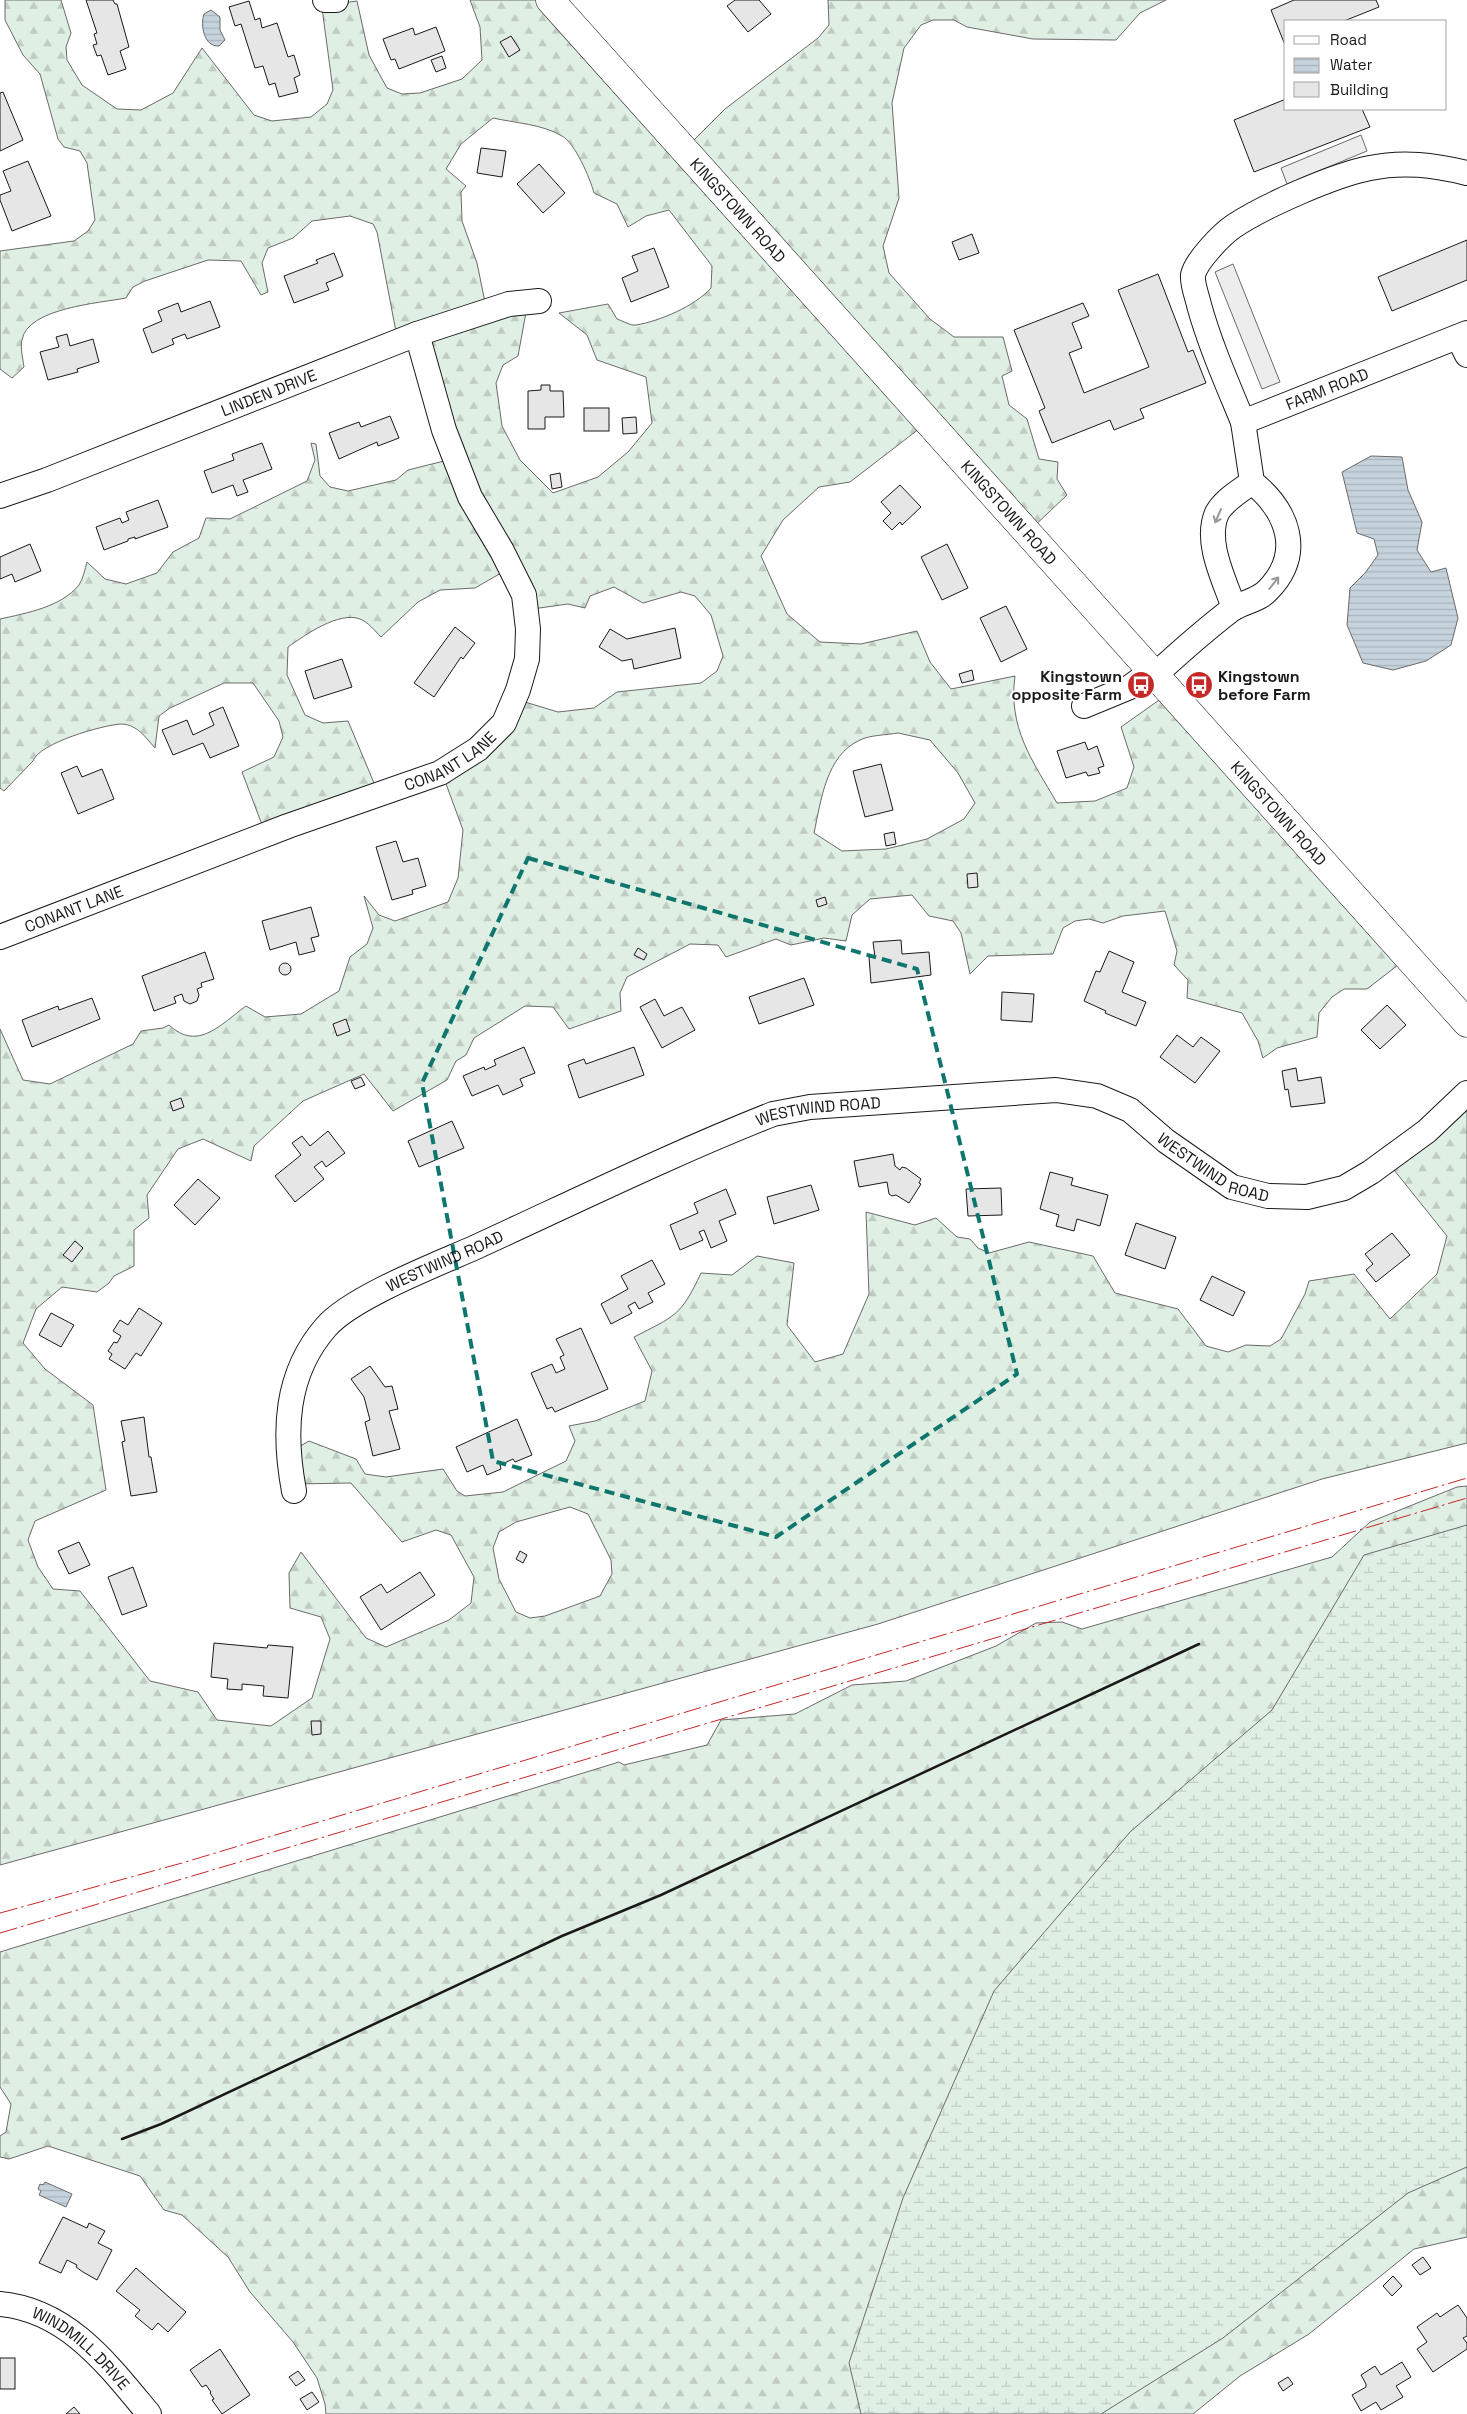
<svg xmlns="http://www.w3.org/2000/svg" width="1467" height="2414" font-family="'Space Grotesk',sans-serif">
  <defs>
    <pattern id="forest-firs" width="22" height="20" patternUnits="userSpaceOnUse" patternTransform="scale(1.25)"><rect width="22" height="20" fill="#e0efe3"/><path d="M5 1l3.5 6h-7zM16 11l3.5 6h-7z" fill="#c0ccc2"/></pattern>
    <pattern id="wetland-marsh" width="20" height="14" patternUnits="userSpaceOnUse" patternTransform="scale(1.25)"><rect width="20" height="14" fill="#e0efe3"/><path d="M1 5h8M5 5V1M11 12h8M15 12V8" fill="none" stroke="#c0ccc2"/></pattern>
    <pattern id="water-rules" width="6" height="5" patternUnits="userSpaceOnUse" patternTransform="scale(1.25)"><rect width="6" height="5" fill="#c6d2dc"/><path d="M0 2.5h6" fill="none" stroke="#aab4bc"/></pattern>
  </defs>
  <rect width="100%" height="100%" fill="#fff"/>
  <!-- forest -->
  <g fill="url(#forest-firs)" stroke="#6a6a6a" fill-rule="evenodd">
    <path d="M5 0H61L71 33 66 47 67 60 82 85 117 109 141 110 173 93 202 48 254 115 272 121 311 117 327 104 333 90 322 8 327 5 357 1 369 55 387 88 402 94 420 93 462 79 482 60 480 27 470 0H550L685 149 725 109 818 38 829 25 828 0H1166L1140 13 1116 40 1033 39 967 27 954 20H933L921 25 904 48 892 103 899 198 883 246 889 273 930 319 954 337H1003L1012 371 1002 376 1009 405 1027 419 1039 459 1058 462 1057 479 1067 495 1028 532 928 422 850 482 819 487 783 520 761 556 787 614 820 642 861 644 917 631 930 662 951 689 1015 676C1008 728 1032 760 1057 803L1095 801 1127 788 1134 767 1121 727 1169 693 1407 958 1367 989H1344L1332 997 1319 1013 1317 1037 1277 1048 1263 1058 1258 1041 1242 1013 1187 998 1188 980 1174 965 1177 951 1165 911 1123 916 1103 923 1089 919 1075 921 1063 928 1053 954 988 956 970 974 961 933 953 921 929 916 912 895 870 899 852 915 846 941 824 938 791 945 776 939 726 957 718 945 690 944 627 977 620 993 621 1011 569 1029 553 1007 525 1006 474 1038 466 1055 456 1061 447 1080 393 1111 364 1074 303 1101 254 1146 251 1161 203 1139 178 1149 147 1195 149 1218 134 1230V1266L114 1276 109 1283 97 1292 62 1287 36 1309 23 1343 45 1369 93 1405 106 1490 35 1521 28 1540 38 1567 53 1589 80 1591 150 1681 198 1692 217 1720 271 1726 312 1698 330 1639 321 1617 290 1608 289 1573 301 1552 366 1638 386 1647 449 1620 471 1603 474 1577 451 1535 436 1530 402 1542 351 1483 295 1484 288 1453 309 1441 356 1459 365 1474 386 1477 443 1469 457 1491 465 1496 503 1492 566 1461 575 1441 569 1426 595 1421 645 1401 652 1371 634 1337C675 1316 681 1316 701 1273L732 1275 757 1256 794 1263 787 1325 815 1362 843 1354 869 1294 866 1212 915 1225 936 1218 957 1237 970 1239 978 1248 989 1253 1029 1242 1093 1256 1115 1293 1178 1309 1206 1346 1228 1352 1246 1345 1270 1346 1281 1339 1305 1294 1309 1281 1354 1274 1390 1319 1437 1274 1447 1236 1386 1160 1467 1091V1443L1322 1479 878 1624 0 1865V1029L23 1080 50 1084 133 1044 141 1031 163 1028 169 1025C198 1052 221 1024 246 1006L265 1017 301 1014 339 991 350 957 367 944 373 928 364 896 379 915 395 921 448 902 458 878 463 830 442 773 515 699 558 712 594 708 617 692 701 683 717 671 723 656 711 615 695 596 681 592 643 603 614 587 590 596 585 608 568 604 525 610 508 569 475 588 440 590 418 602 381 637C375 631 368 622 360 619 339 611 305 635 288 647L287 675 305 715 323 723 348 721 377 790 264 830 242 772 274 757 283 737 279 721 253 683H224L170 708 159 716 155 748C146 738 137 724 121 724 103 725 39 743 33 761L4 791 0 788V619C27 613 61 607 79 585 83 579 85 569 87 562L105 579 126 584 157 573 173 552 199 538 206 518 230 519 307 481 315 460 311 443 316 444 320 476 330 487 348 491 396 480 408 470 452 459 419 344 397 337 377 232 373 224 350 216 312 221 293 238 268 248 262 263 268 292 261 295 241 261 208 260 145 281 133 287 126 298C100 303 27 308 22 340 20 348 23 359 24 367L12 378 0 369V251L74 241 88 231 95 220 87 163 80 151 64 147 58 139 40 74 23 55 5 20ZM493 118C515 123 542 124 562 136 575 143 590 178 594 193L617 204 628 227 646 216 669 210 712 266 711 288C695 306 660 321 636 325 631 326 623 321 617 319L608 304 559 313 587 335 597 360 646 377 652 423 628 452 598 477 553 493 520 460 502 426 496 383 503 365 518 356 527 307H486L477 263 462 221 461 192 466 186 446 169 461 144ZM898 733 930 740 958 773 975 803 964 819 927 839 886 849 842 851 814 833C821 801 826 755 860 740 870 735 887 735 898 733ZM570 1507 588 1514 611 1560 612 1574 600 1596 545 1616 530 1618 516 1612 499 1579 493 1548 499 1532 516 1522Z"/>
    <path d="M1467 1486V2237L1414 2249 1309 2334 1240 2376 1193 2414H326L325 2404 317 2378 293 2342 250 2292 228 2257 182 2215 164 2210 140 2176 48 2146 9 2159 0 2157V2136L6 2132 11 2104 0 2087V1952L619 1762 624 1765 707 1745 721 1720 795 1714 852 1685 906 1681 996 1646 1036 1623 1062 1622 1082 1629 1332 1557 1370 1522 1457 1487Z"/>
  </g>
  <!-- wetland -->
  <path fill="url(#wetland-marsh)" stroke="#6a6a6a" d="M1467 1525V2167L1408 2193 1223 2338 1101 2414H861L849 2363 903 2198 994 1991 1130 1832 1272 1710 1364 1555Z"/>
  <!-- parking -->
  <g fill="#ededed" stroke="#6a6a6a">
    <path d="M1361 135 1367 151 1287 184 1281 168Z"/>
    <path d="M1233 264 1280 382 1262 389 1215 272Z"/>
  </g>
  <!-- water -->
  <g fill="url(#water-rules)" stroke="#6a6a6a">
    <path d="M211 10 220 17V30L225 40 219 46C204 47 200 25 204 14Z"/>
    <path d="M1371 456 1402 457 1408 490 1422 522 1417 550 1431 572 1446 568 1458 618 1451 645 1426 661 1393 670 1363 663 1347 625 1350 588 1365 573 1378 555 1374 539 1357 533 1342 472Z"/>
    <path d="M45 2182 72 2194 66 2207 39 2195 41 2191 38 2189 40 2184 43 2185Z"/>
  </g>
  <!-- building -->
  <g fill="#e6e6e6" stroke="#1a1a1a">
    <path d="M86 0H113L115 4H117L129 47 120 51 126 69 108 75 101 55 97 56 93 45 97 44 94 34 97 33Z"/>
    <path d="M735 0H759L771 14 748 32 727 6Z"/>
    <path d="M1294 0H1376L1379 7 1344 21H1286L1285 45 1271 10Z"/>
    <path d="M249 1 255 20 260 18 262 28 277 23 288 57 294 55 300 75 294 78 298 92 279 97 275 83 269 85 263 66 255 68 241 24 235 26 229 7Z"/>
    <path d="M436 27 445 51 399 69 395 59 391 60 383 39 413 28 415 35Z"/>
    <path d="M511 36 520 50 509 57 500 42Z"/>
    <path d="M442 56 446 68 436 72 431 60Z"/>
    <path d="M3 92 23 140 0 151V93Z"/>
    <path d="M1286 99V109H1362L1370 127 1254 172 1234 120Z"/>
    <path d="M481 148 506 151 502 177 477 173Z"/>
    <path d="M28 161 51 216 12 231 0 200V195L11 191 3 171Z"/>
    <path d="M539 164 565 193 543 213 517 184Z"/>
    <path d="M972 234 979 253 959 260 952 242Z"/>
    <path d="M1467 240V280L1392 311 1378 277Z"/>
    <path d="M654 248 669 287 631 302 622 278 638 271 632 256Z"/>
    <path d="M334 253 343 276 326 283 329 290 294 303 284 276 318 263 316 260Z"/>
    <path d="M1158 274 1188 352 1193 350 1206 383 1140 409 1144 418 1114 430 1110 420 1052 443 1039 411 1045 408 1014 330 1083 303 1089 316 1072 323 1082 348 1069 353 1084 393 1149 367 1118 290Z"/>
    <path d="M210 301 220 327 187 339 185 334 172 339 174 344 152 353 143 329 162 321 158 311 178 303 181 312Z"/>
    <path d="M67 334 70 346 93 339 99 362 77 369 78 372 48 380 40 352 59 347 56 337Z"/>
    <path d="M541 385H550V391H563L564 417H545V429H528V391L541 390Z"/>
    <rect x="584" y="408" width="25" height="23"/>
    <path d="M390 416 399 438 378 446 377 442 339 459 329 433 359 422 361 427Z"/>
    <path d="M636 417 637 433 623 434 622 418Z"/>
    <path d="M262 443 272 469 243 480 248 492 237 496 233 485 212 493 204 471 234 460 232 454Z"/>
    <path d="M560 473 562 487 552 489 550 475Z"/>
    <path d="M900 485 921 507 902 525 900 522 892 530 883 521 891 513 881 502Z"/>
    <path d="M158 500 168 527 135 539V537L128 539V541L104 550 96 527 120 518 122 523 129 520 126 512Z"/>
    <path d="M30 544 41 571 15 582 12 574 0 579V557Z"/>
    <path d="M947 544 968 588 942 600 921 557Z"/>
    <path d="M1006 606 1027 649 1001 662 980 618Z"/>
    <path d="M455 627 475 643 463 659 461 657 434 697 414 683Z"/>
    <path d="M675 628 681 658 634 669 632 659 622 661 599 647 610 629 627 639Z"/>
    <path d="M342 659 352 687 314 699 305 671Z"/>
    <path d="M972 670 974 680 962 683 959 674Z"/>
    <path d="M223 707 239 746 210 758 203 743 173 755 162 730 187 720 193 735 214 725 209 713Z"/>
    <path d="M1085 742 1088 750 1097 746 1104 766 1098 768 1100 773 1088 776 1086 772 1066 778 1057 751Z"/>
    <path d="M881 764 893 810 865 817 853 771Z"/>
    <path d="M77 766 82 777 102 769 114 799 78 814 61 773Z"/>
    <path d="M894 832 896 844 886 846 884 834Z"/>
    <path d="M396 841 403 862 418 858 426 886 412 890 413 894 392 900 376 847Z"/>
    <path d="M977 873 978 887 968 888 967 874Z"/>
    <path d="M825 897 827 904 818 907 816 900Z"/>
    <path d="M311 907 319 936 311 938 315 951 299 955 296 942 270 950 262 921Z"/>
    <path d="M901 940 902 954 929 952 931 975 871 983 869 957H875L873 942Z"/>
    <path d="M638 948 647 954 644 960 634 955Z"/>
    <path d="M1109 951 1134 962 1122 992 1146 1002 1136 1026 1105 1013 1106 1011 1084 1001 1096 971 1100 972Z"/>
    <path d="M205 952 214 979 201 983 202 987 197 989 199 995 197 1001 190 1004 184 1001 182 994 174 997 176 1003 154 1011 142 976Z"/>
    <circle cx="285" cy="969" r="6"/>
    <path d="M804 978 814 1005 759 1024 749 997Z"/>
    <path d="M1002 992 1034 994 1032 1022 1001 1020Z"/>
    <path d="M92 998 100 1019 32 1047 22 1020 58 1006 59 1010Z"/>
    <path d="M655 999 664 1016 682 1007 695 1030 662 1048 640 1007Z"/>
    <path d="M1387 1005 1406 1025 1380 1049 1361 1030Z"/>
    <path d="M346 1019 350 1031 337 1036 333 1024Z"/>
    <path d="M1177 1035 1193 1047 1201 1037 1220 1051 1195 1083 1160 1057Z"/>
    <path d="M524 1047 535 1073 520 1079 523 1086 503 1095 498 1085 472 1096 463 1076 484 1067 485 1070 496 1065 494 1060Z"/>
    <path d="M634 1047 644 1075 579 1098 568 1065 584 1059 586 1064Z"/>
    <path d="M1296 1068 1298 1081 1321 1077 1325 1103 1291 1107 1288 1089 1285 1090 1282 1071Z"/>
    <path d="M361 1077 365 1085 355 1089 351 1081Z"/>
    <path d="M181 1098 184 1107 173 1111 170 1102Z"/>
    <path d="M452 1121 464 1148 419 1167 408 1141Z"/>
    <path d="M328 1131 345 1153 326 1167 322 1161 314 1167 324 1179 295 1202 275 1176 301 1155 292 1143 302 1136 310 1146Z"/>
    <path d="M893 1154 895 1166 900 1170 902 1167 906 1168 921 1179 919 1183 921 1184 909 1203 896 1195 892 1196 889 1194 887 1182 859 1187 854 1161Z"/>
    <path d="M1050 1172 1073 1178 1071 1185 1108 1195 1100 1226 1077 1219 1074 1231 1056 1226 1059 1215 1040 1209Z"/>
    <path d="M198 1179 220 1198 195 1225 174 1205Z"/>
    <path d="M811 1185 819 1210 774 1224 767 1197Z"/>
    <path d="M1001 1188 1002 1215 968 1216 966 1189Z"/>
    <path d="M726 1189 736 1214 719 1221 727 1241 711 1248 704 1230 699 1232 703 1240 680 1250 670 1225 698 1213 694 1203Z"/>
    <path d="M1136 1223 1176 1237 1165 1269 1125 1255Z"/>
    <path d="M1392 1233 1410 1255 1376 1282 1366 1270 1373 1264 1365 1254Z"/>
    <path d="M75 1241 83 1248 72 1262 63 1255Z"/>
    <path d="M652 1260 665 1284 648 1293 653 1302 639 1309 635 1302 628 1306 632 1313 611 1324 601 1304 628 1289 621 1276Z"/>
    <path d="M1212 1276 1245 1292 1233 1316 1200 1300Z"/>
    <path d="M139 1308 162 1323 141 1356 136 1353 125 1369 109 1359 112 1354 108 1351 114 1342 117 1343 121 1336 113 1331 120 1320 128 1325Z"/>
    <path d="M51 1313 74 1325 61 1347 39 1335Z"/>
    <path d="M581 1328 608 1389 555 1412 552 1407 547 1409 531 1373 552 1364 556 1373 565 1369 560 1357 564 1355 556 1339Z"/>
    <path d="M370 1366 385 1387 392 1386 398 1409 389 1411 400 1449 373 1456 365 1422 370 1420 364 1397 351 1379Z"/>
    <path d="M144 1417 149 1457H151L157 1492 131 1496 122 1442 125 1441 121 1421Z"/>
    <path d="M517 1419 532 1455 515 1462 513 1459 500 1465 501 1469 487 1475 483 1465 467 1472 456 1447Z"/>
    <path d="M79 1542 90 1565 69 1574 58 1551Z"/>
    <path d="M520 1551 527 1555 523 1563 516 1559Z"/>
    <path d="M133 1567 147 1606 122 1615 108 1577Z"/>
    <path d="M420 1572 435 1595 381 1630 360 1597 381 1584 387 1593Z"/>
    <path d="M214 1643 267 1648 268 1645 293 1647 288 1698 263 1696 264 1686 242 1684V1690L227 1689 228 1679 211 1677Z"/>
    <path d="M311 1721H321V1734L312 1735Z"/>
    <path d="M63 2217 87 2228 89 2223 105 2231 98 2243 112 2250 97 2280 83 2272 76 2267 77 2265 67 2260 61 2273 39 2263Z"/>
    <path d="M1423 2257 1431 2268 1420 2275 1412 2265Z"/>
    <path d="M136 2268 186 2312 168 2332 158 2323 152 2330 135 2316 140 2310 116 2291Z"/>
    <path d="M1393 2276 1402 2286 1392 2296 1383 2286Z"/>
    <path d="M1458 2305 1467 2318V2336L1463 2338 1467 2343V2349L1433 2372 1417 2349 1427 2342 1417 2327 1437 2313 1440 2317Z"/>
    <path d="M220 2349 250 2395 222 2414 212 2400 214 2399 210 2393 211 2392 206 2385 202 2387 190 2370Z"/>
    <rect x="0" y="2358" width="15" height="31"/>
    <path d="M1402 2362 1411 2377 1396 2386 1403 2397 1381 2410 1376 2402 1361 2411 1352 2395 1366 2387V2384L1361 2375 1375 2366 1381 2375Z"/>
    <path d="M298 2371 305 2380 296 2386 289 2377Z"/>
    <path d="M1288 2377 1293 2384 1283 2391 1278 2383Z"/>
    <path d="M312 2392 319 2402 307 2410 300 2399Z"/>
    <path d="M74 2407 80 2414H66Z"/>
  </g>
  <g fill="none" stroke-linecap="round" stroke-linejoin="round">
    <!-- minor casing -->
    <g stroke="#1a1a1a" stroke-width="26">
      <g id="minor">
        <path d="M325 0H336"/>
        <path d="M1458 337 1467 355"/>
        <path d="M1243 422C1227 383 1210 345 1199 305 1197 296 1192 284 1193 275 1196 261 1222 234 1234 226 1264 206 1334 175 1370 168 1403 161 1434 165 1467 173"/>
        <path id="s1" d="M0 496 47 480 417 334 509 304 539 301"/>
        <path d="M1234 608C1225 581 1204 542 1217 513 1224 500 1240 491 1252 482"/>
        <path id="s2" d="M1155 675C1180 652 1205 630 1231 610 1242 602 1258 601 1268 590 1304 553 1288 511 1252 482L1243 422 1467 333"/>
        <path d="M1084 706 1130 687 1152 671"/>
        <path id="s3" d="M0 937 288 826 440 773 478 749 504 723 518 690 527 659 528 629 524 595 502 551 470 497 444 430 417 334"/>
        <path id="s4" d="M294 1491C283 1432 285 1374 326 1327 352 1297 438 1264 476 1247 574 1202 672 1154 773 1114L810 1107 1056 1090 1097 1096 1130 1110 1166 1141 1232 1187 1268 1196 1307 1197 1344 1188 1371 1172 1427 1131 1467 1093"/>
        <path id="s5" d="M0 2304C68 2310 109 2366 149 2414"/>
      </g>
    </g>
    <!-- major casing -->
    <g stroke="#1a1a1a" stroke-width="29">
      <g id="major">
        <path id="s6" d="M550 0 1467 1023"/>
      </g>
    </g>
    <!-- minor -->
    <use href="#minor" stroke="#fff" stroke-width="24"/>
    <!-- major -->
    <use href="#major" stroke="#fff" stroke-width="28"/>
    <!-- wall -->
    <path stroke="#1a1a1a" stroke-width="2.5" d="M122 2139 161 2124 562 1936 661 1895 1199 1644"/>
    <!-- power -->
    <g stroke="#c62828" stroke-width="1" stroke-dasharray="18 4 2.5 4" stroke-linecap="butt">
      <path d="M0 1913 182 1863 1467 1478"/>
      <path d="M0 1933 1467 1498"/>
    </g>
  </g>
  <!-- one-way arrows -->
  <defs><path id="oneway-shaft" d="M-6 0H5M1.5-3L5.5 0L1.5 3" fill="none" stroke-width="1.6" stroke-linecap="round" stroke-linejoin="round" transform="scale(1.25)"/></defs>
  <g stroke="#989898">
    <use href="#oneway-shaft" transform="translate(1218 516) rotate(113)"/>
    <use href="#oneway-shaft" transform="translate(1274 583) rotate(-52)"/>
  </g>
  <!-- marked area -->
  <path fill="none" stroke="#0f766e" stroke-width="4" stroke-dasharray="10 6" stroke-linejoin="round" d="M528 858 917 969 1017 1374 776 1537 493 1461 422 1083Z"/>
  <!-- icons -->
  <defs>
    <g id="bus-disc" transform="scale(1.4375)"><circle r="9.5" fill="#c62828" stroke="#fff"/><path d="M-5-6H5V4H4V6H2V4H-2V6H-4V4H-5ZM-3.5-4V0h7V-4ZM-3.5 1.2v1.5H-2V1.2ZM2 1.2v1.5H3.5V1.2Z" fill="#fff"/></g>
  </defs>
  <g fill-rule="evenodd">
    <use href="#bus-disc" x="1141" y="685"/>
    <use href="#bus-disc" x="1199" y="685"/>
  </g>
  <g text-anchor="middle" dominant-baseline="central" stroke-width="4" stroke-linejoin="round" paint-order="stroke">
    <!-- street labels -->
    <g font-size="16" fill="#1a1a1a" stroke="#fff">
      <text stroke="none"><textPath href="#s6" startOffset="282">KINGSTOWN ROAD</textPath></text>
      <text stroke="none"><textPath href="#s2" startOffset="419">FARM ROAD</textPath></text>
      <text stroke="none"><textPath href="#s1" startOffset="288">LINDEN DRIVE</textPath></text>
      <text stroke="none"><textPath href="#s6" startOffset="688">KINGSTOWN ROAD</textPath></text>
      <text stroke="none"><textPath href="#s3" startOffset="484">CONANT LANE</textPath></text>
      <text stroke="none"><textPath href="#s6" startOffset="1092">KINGSTOWN ROAD</textPath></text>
      <text stroke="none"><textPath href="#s3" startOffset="79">CONANT LANE</textPath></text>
      <text stroke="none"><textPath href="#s4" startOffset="715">WESTWIND ROAD</textPath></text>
      <text stroke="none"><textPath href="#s4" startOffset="1134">WESTWIND ROAD</textPath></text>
      <text stroke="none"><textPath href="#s4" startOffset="310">WESTWIND ROAD</textPath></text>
      <text stroke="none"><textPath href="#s5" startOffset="95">WINDMILL DRIVE</textPath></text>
    </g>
    <!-- poi labels -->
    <g font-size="16" font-weight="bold" fill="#1a1a1a" stroke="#fff" text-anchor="end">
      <text x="1122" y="676">Kingstown<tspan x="1122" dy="18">opposite Farm</tspan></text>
      <text x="1218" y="676" text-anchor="start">Kingstown<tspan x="1218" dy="18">before Farm</tspan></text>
    </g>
  </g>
  <!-- legend -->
  <rect x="1284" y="20" width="162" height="90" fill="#ffffff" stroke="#a3a3a3"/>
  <rect x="1294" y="36" width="25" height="8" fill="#ffffff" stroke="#a3a3a3"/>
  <text x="1330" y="45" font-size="15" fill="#1a1a1a">Road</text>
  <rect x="1294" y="58" width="25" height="15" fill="url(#water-rules)" stroke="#a3a3a3"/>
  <text x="1330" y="70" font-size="15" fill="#1a1a1a">Water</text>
  <rect x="1294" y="82" width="25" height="15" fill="#e6e6e6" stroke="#a3a3a3"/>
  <text x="1330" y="95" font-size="15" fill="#1a1a1a">Building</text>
</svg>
